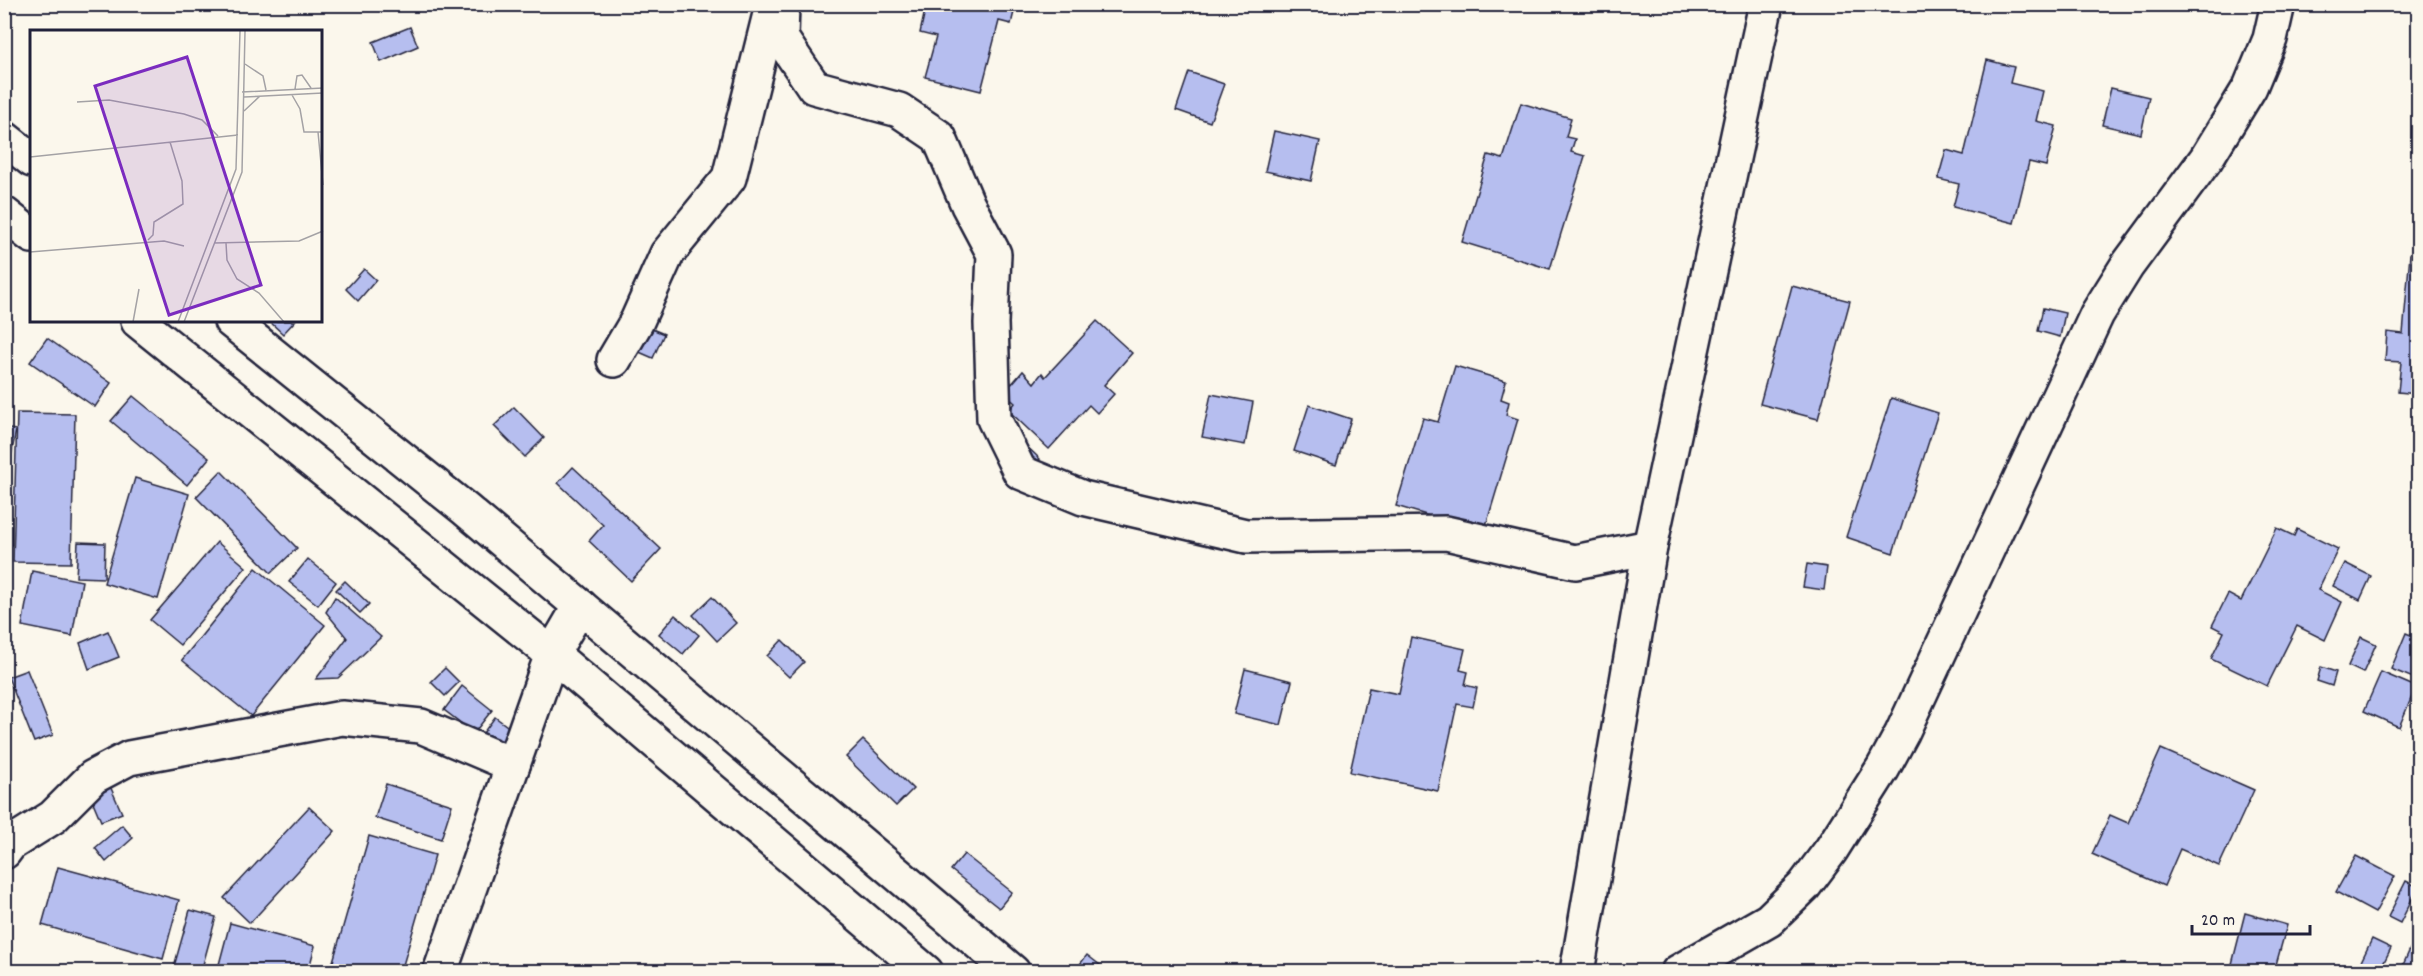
<svg xmlns="http://www.w3.org/2000/svg" width="2423" height="976" font-family="Dekko,sans-serif">
  <rect width="100%" height="100%" fill="#fbf7ec"/>
  <filter id="ink" filterUnits="userSpaceOnUse"><feTurbulence type="fractalNoise" baseFrequency=".0167" numOctaves="2"/><feDisplacementMap in="SourceGraphic" scale="12" xChannelSelector="R" yChannelSelector="G"/><feConvolveMatrix kernelMatrix="1 2 1 2 8 2 1 2 1" color-interpolation-filters="sRGB"/></filter>
  <g filter="url(#ink)">
    <!-- building -->
    <g fill="#b6beef" stroke="#22223b" stroke-width="1.5">
      <path d="M944 4H1016L1011 24 999 21 981 91 925 77 936 37 920 33 926 6 942 10Z"/>
      <path d="M1576 4H1601L1599 11Z"/>
      <path d="M410 27 418 46 381 62 373 42Z"/>
      <path d="M1987 60 2014 67 2010 83 2043 91 2036 121 2056 126 2046 166 2029 162 2014 223 1953 207 1959 184 1938 179 1946 150 1964 155Z"/>
      <path d="M1189 72 1224 84 1210 122 1176 110Z"/>
      <path d="M2111 88 2149 97 2141 134 2102 125Z"/>
      <path d="M1521 103 1571 118 1566 137 1575 139 1571 152 1585 156 1550 269 1462 242 1488 155 1503 159Z"/>
      <path d="M1274 131 1320 141 1311 181 1265 171Z"/>
      <path d="M2410 254 2418 255V394L2398 392 2401 362 2385 361 2387 332 2403 334Z"/>
      <path d="M364 269 376 280 358 301 346 289Z"/>
      <path d="M1792 286 1850 301 1818 419 1760 404Z"/>
      <path d="M2043 308 2065 313 2060 337 2038 331Z"/>
      <path d="M269 321H295L283 334Z"/>
      <path d="M1097 321 1132 353 1104 385 1114 394 1097 413 1089 405 1049 449 1009 411 1015 403 1004 393 1023 371 1034 383 1042 373 1045 377Z"/>
      <path d="M640 324 664 334 653 358 630 348Z"/>
      <path d="M47 338 111 383 95 407 30 362Z"/>
      <path d="M1455 366 1506 381 1501 399 1509 402 1506 415 1518 419 1484 532 1396 506 1423 418 1438 422Z"/>
      <path d="M1211 394 1253 402 1245 445 1202 437Z"/>
      <path d="M133 396 209 458 187 485 111 421Z"/>
      <path d="M1891 398 1938 413 1893 553 1846 537Z"/>
      <path d="M1309 405 1351 419 1336 465 1294 451Z"/>
      <path d="M514 407 544 438 525 457 494 426Z"/>
      <path d="M17 413 75 414 71 563 13 562Z"/>
      <path d="M4 428 16 430 4 492Z"/>
      <path d="M1015 435 1040 459 1033 467Z"/>
      <path d="M573 467 661 549 631 581 589 541 603 525 558 483Z"/>
      <path d="M221 471 297 548 271 573 196 497Z"/>
      <path d="M135 478 189 494 158 599 104 583Z"/>
      <path d="M2277 528 2294 536 2297 529 2338 549 2318 590 2342 602 2325 640 2297 626 2267 686 2211 659 2224 632 2212 626 2228 594 2241 601Z"/>
      <path d="M78 542 105 543 104 578 76 577Z"/>
      <path d="M217 542 246 567 180 645 150 620Z"/>
      <path d="M308 559 336 582 318 605 289 582Z"/>
      <path d="M2345 563 2371 576 2360 600 2333 586Z"/>
      <path d="M1807 564 1827 567 1824 590 1803 587Z"/>
      <path d="M256 568 325 625 251 716 182 660Z"/>
      <path d="M32 571 82 581 72 636 22 626Z"/>
      <path d="M345 581 369 604 360 613 336 590Z"/>
      <path d="M335 597 381 637 338 678 316 679 347 638 326 612Z"/>
      <path d="M712 597 736 623 717 641 693 615Z"/>
      <path d="M675 615 699 635 683 654 659 634Z"/>
      <path d="M108 631 119 657 89 669 80 643Z"/>
      <path d="M2406 633 2418 638V680L2391 669Z"/>
      <path d="M1411 637 1465 649 1460 670 1468 672 1465 685 1477 688 1473 707 1457 704 1438 791 1350 772 1369 688 1399 694Z"/>
      <path d="M2361 637 2376 644 2363 673 2348 666Z"/>
      <path d="M782 640 804 662 789 677 767 656Z"/>
      <path d="M2321 667 2336 672 2332 686 2317 681Z"/>
      <path d="M445 668 459 682 445 696 431 682Z"/>
      <path d="M1245 669 1292 681 1281 725 1234 714Z"/>
      <path d="M27 670 53 735 34 742 8 677Z"/>
      <path d="M2381 672 2416 687 2399 727 2364 711Z"/>
      <path d="M462 686 492 710 474 733 444 710Z"/>
      <path d="M495 717 511 729 499 745 483 733Z"/>
      <path d="M863 740 913 789 896 806 846 757Z"/>
      <path d="M2161 749 2254 790 2219 866 2180 849 2164 886 2092 854 2110 815 2128 823Z"/>
      <path d="M386 784 452 805 441 839 375 818Z"/>
      <path d="M110 786 122 813 101 821 90 795Z"/>
      <path d="M309 807 335 831 250 923 224 898Z"/>
      <path d="M122 825 133 838 106 862 95 848Z"/>
      <path d="M369 836 435 855 401 972H330Z"/>
      <path d="M964 854 1012 892 999 908 951 870Z"/>
      <path d="M2356 856 2395 876 2375 913 2336 892Z"/>
      <path d="M58 867 179 900 163 959 42 925Z"/>
      <path d="M2406 881 2418 887 2400 923 2388 917Z"/>
      <path d="M190 910 216 917 201 972 173 970Z"/>
      <path d="M2245 913 2287 925 2274 972H2230Z"/>
      <path d="M230 923 315 946 308 972H217Z"/>
      <path d="M2372 939 2391 948 2379 972H2356Z"/>
      <path d="M2414 940 2418 942V972H2400Z"/>
      <path d="M1087 955 1109 972H1074Z"/>
    </g>
    <g fill="none" stroke-linecap="round" stroke-linejoin="round">
      <!-- minor casing -->
      <g stroke="#22223b" stroke-width="38">
        <g id="minor">
          <path d="M782 4 781 38 814 87 899 110 939 137 968 205 994 254 991 323 994 419 1020 472 1083 498 1246 536 1446 533 1575 562 1650 547"/>
          <path d="M614 360 637 321 667 254 729 178 772 6"/>
          <path d="M4 852 10 844 53 817 93 777 129 758 342 718 421 726 513 765"/>
          <path d="M440 972 552 654 580 606"/>
          <path d="M1577 972 1650 547 1766 4"/>
          <path d="M1678 972 1769 920 1804 886 1831 850 1883 768 1902 733 2097 314 2127 266 2206 159 2250 87 2270 39 2278 4"/>
        </g>
      </g>
      <!-- tertiary casing -->
      <g stroke="#22223b" stroke-width="38">
        <g id="tertiary">
          <path d="M4 138 32 160"/>
          <path d="M4 214 32 236"/>
          <path d="M138 321 552 654 926 972"/>
          <path d="M231 321 465 509 1013 972"/>
        </g>
      </g>
      <!-- minor -->
      <use href="#minor" stroke="#fbf7ec" stroke-width="33"/>
      <!-- tertiary -->
      <use href="#tertiary" stroke="#fbf7ec" stroke-width="33"/>
    </g>
  </g>
  <!-- overview -->
  <g transform="translate(30 30)">
    <rect width="292" height="292" fill="#fbf7ec"/>
    <path fill="none" stroke="#a4a2a5" stroke-width="1.5" d="M215 34 233 46 236 60M265 59 267 46 272 45 281 58M212 62 293 58M262 65 270 79 274 102H293M214 67 293 63M47 72 79 70 154 84 172 90 188 106M214 81 230 66M288 102 293 155M0 127 208 105M118 210 123 205 124 192 153 174 152 151 140 112M184 213 269 211 293 201M196 213 197 230 207 249 229 263 254 292M0 222 134 211 154 216M103 292 109 259M148 292 206 139 210 1M154 292 212 142 215 1"/>
    <path fill="#7b2cbf" fill-opacity="0.15" stroke="#7b2cbf" stroke-width="3" d="M157 27 231 255 139 285 65 56Z"/>
    <rect width="292" height="292" fill="none" stroke="#22223b" stroke-width="3"/>
  </g>
  <!-- margin -->
  <rect width="2423" height="976" fill="none" stroke="#fbf7ec" stroke-width="24"/>
  <rect x="12" y="12" width="2399" height="952" fill="none" stroke="#22223b" stroke-width="2" filter="url(#ink)"/>
  <!-- scale -->
  <path d="M2192 925v9h118v-9" fill="none" stroke="#22223b" stroke-width="3"/>
  <text x="2201" y="925" font-size="18" fill="#22223b" stroke="#fbf7ec" stroke-width="4.5" paint-order="stroke">20 m</text>
</svg>
